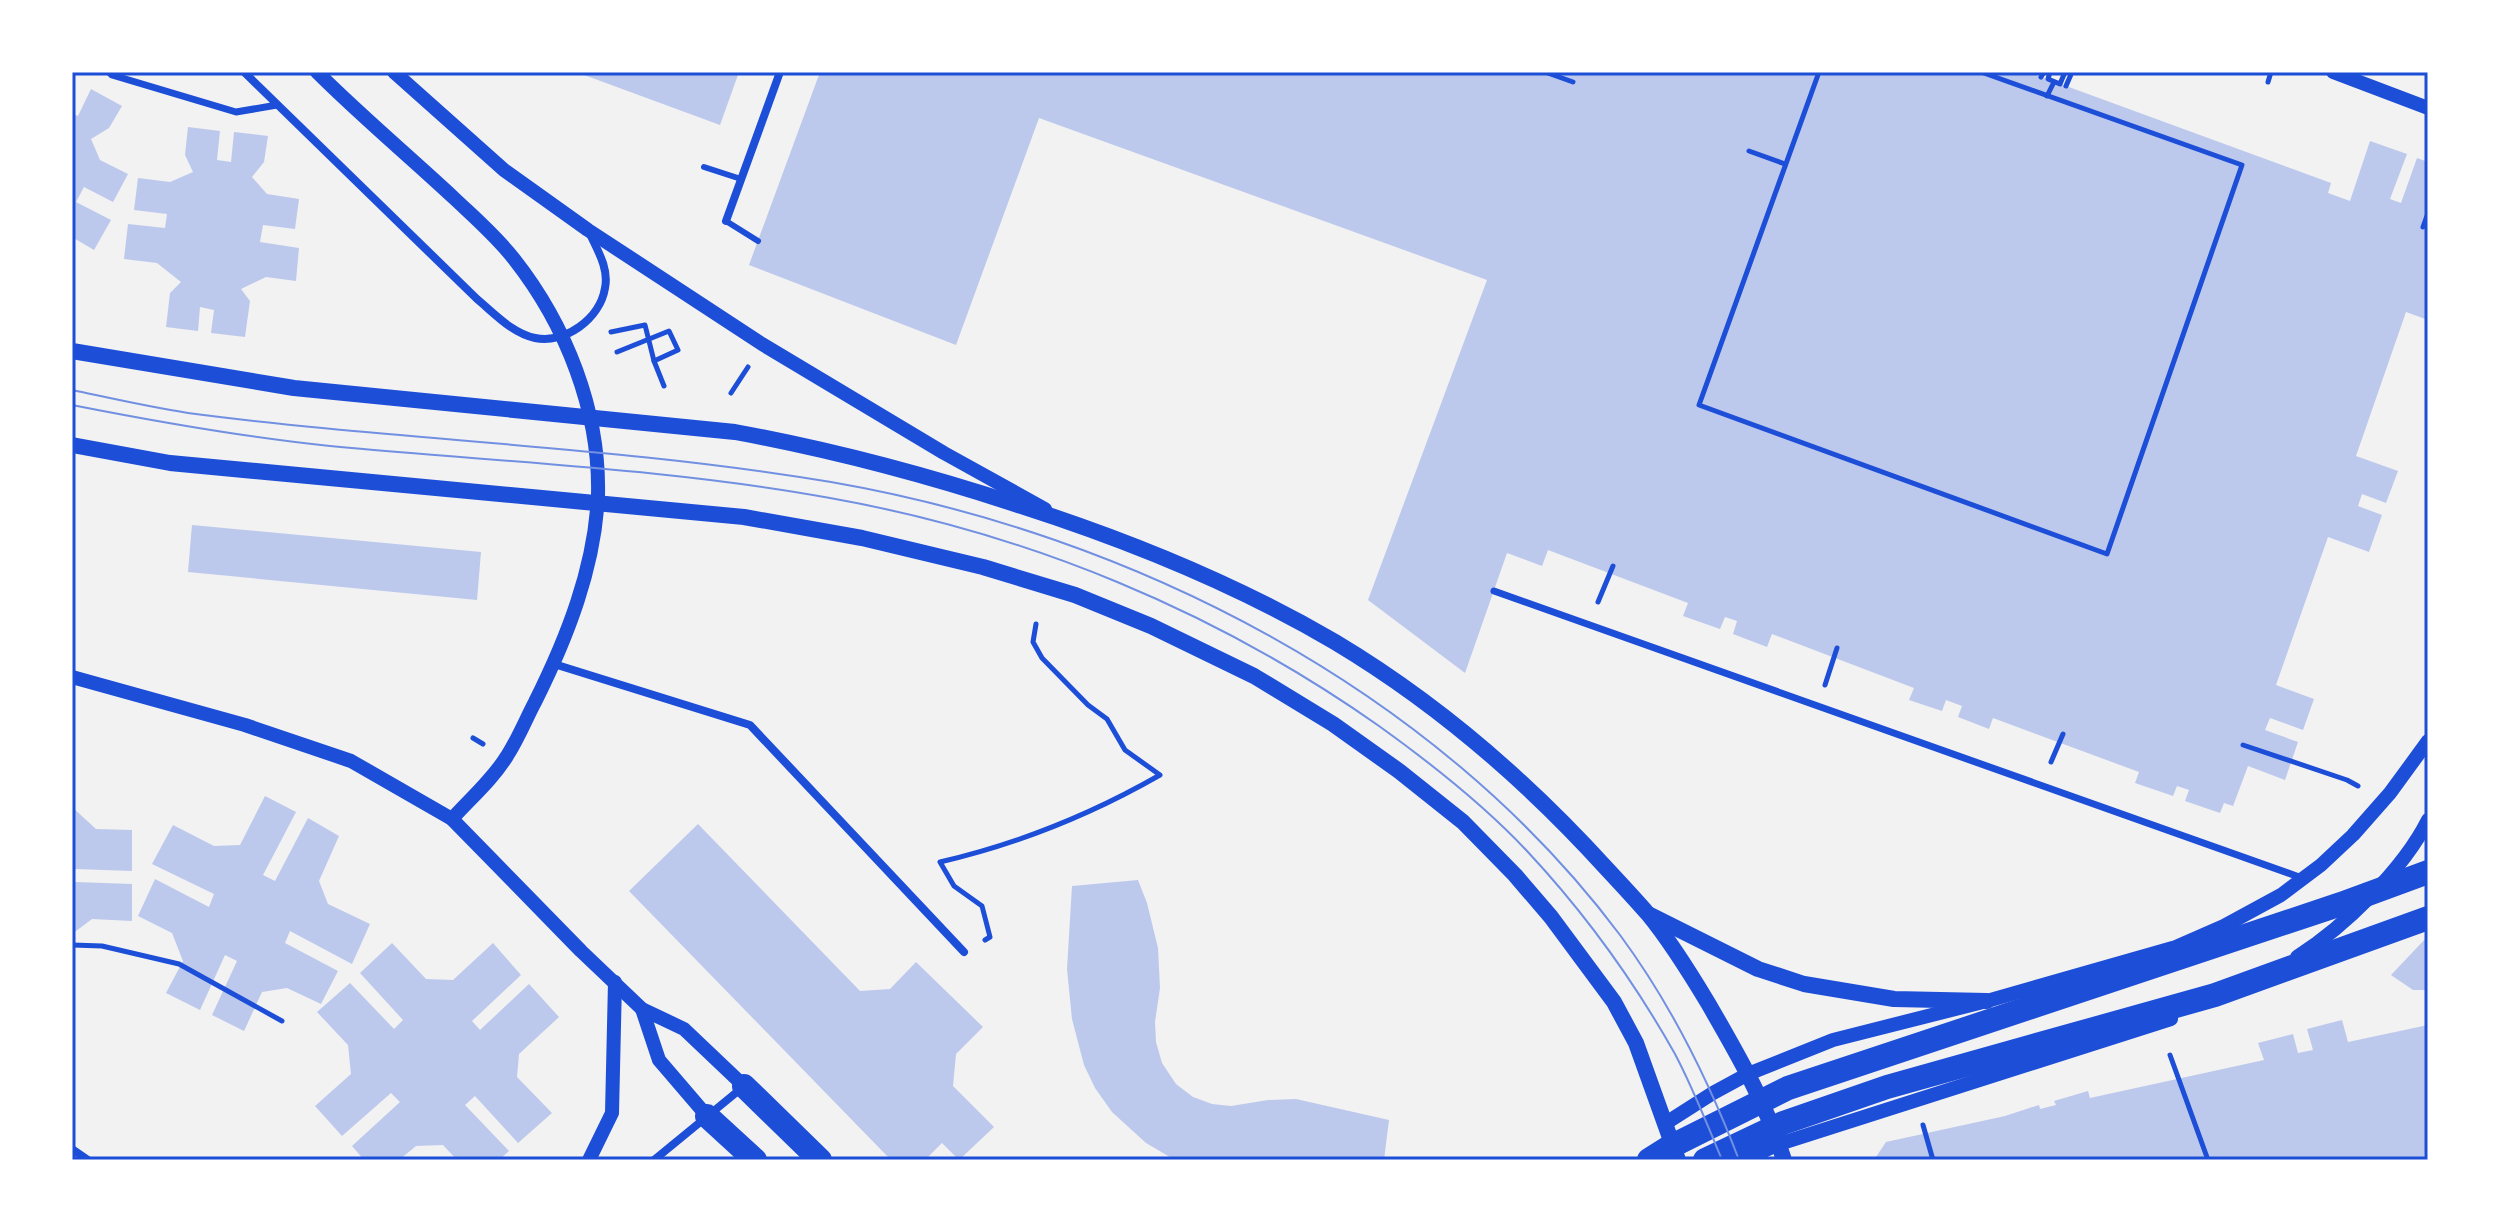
<svg xmlns="http://www.w3.org/2000/svg" width="2500" height="1232" font-family="Montserrat,sans-serif">
  <rect width="100%" height="100%" fill="#f2f2f2"/>
  <!-- building -->
  <g fill="#bdc9ec">
    <path d="M576 72H739L720 125Z"/>
    <path d="M820 72H2028L2331 183 2328 193 2350 201 2370 141 2407 154 2390 199 2401 203 2417 158 2428 162V320L2406 312 2356 456 2398 471 2386 503 2362 494 2358 506 2382 515 2369 552 2328 537 2276 685 2314 699 2303 730 2270 718 2265 730 2298 742 2285 780 2248 766 2233 806 2224 803 2220 813 2185 801 2189 790 2177 786 2173 796 2135 783 2139 772 1993 718 1989 729 1958 717 1962 706 1946 700 1942 711 1909 700 1914 688 1772 634 1767 647 1733 634 1737 621 1725 617 1720 629 1683 616 1688 603 1548 550 1542 566 1507 553 1465 673 1368 600 1487 280 1039 118 956 345 749 265Z"/>
    <path d="M91 89 122 106 109 128 91 139 100 160 128 174 113 202 84 187 76 202 111 220 94 250 72 237V113L78 116Z"/>
    <path d="M188 127 220 131 217 160 231 162 234 132 268 136 264 162 252 177 267 194 299 199 295 229 263 225 260 242 299 248 296 281 266 277 241 289 250 301 245 337 211 333 214 310 200 307 198 331 166 327 170 293 181 282 157 263 124 259 128 224 165 228 167 214 134 210 138 178 170 182 193 172 185 155Z"/>
    <path d="M192 525 481 552 477 600 188 572Z"/>
    <path d="M265 796 296 812 263 875 275 881 308 818 339 836 319 881 328 904 370 924 352 964 290 931 285 943 338 971 321 1004 287 988 262 992 244 1031 212 1015 237 961 225 955 200 1010 166 993 183 961 172 933 138 916 155 879 209 907 214 894 152 864 173 825 214 846 240 845Z"/>
    <path d="M72 807 96 829 132 830V871L75 869V882L132 884V921L92 919 72 934Z"/>
    <path d="M698 824 860 991 890 989 916 962 983 1027 956 1054 953 1086 994 1127 959 1160 942 1143 925 1160H891L629 891Z"/>
    <path d="M1138 880 1147 903 1158 948 1160 988 1155 1022 1156 1042 1162 1063 1176 1084 1193 1097 1212 1104 1231 1106 1268 1100 1296 1099 1389 1120 1384 1160H1175L1146 1143 1112 1112 1095 1088 1084 1065 1072 1019 1067 969 1072 886Z"/>
    <path d="M2428 936V990H2413L2391 975Z"/>
    <path d="M392 943 426 979 453 980 493 943 521 975 472 1021 480 1030 529 984 559 1017 519 1054 517 1077 552 1113 518 1143 475 1096 465 1105 509 1151 499 1160H457L443 1145 416 1146 399 1160H364L352 1146 400 1102 391 1093 342 1136 315 1106 351 1074 348 1045 317 1012 350 983 394 1029 403 1020 360 973Z"/>
    <path d="M2342 1020 2348 1042 2428 1025V1126L2424 1160H1874L1886 1142 2005 1116 2039 1105 2040 1109 2056 1105 2054 1101 2088 1091 2090 1098 2264 1060 2258 1043 2293 1034 2298 1053 2313 1050 2307 1029Z"/>
  </g>
  <g fill="none" stroke-linecap="round" stroke-linejoin="round">
    <!-- path -->
    <g stroke="#1d4ed8" stroke-width="5">
      <path d="M1545 72 1573 82"/>
      <path d="M1819 72 1699 405 2107 554 2242 165 1981 72"/>
      <path d="M2050 72 2048 79 2060 84 2065 72"/>
      <path d="M2041 77 2044 72"/>
      <path d="M2268 82 2271 72"/>
      <path d="M2066 86 2072 72"/>
      <path d="M2047 96 2054 82"/>
      <path d="M1749 151 1785 164"/>
      <path d="M2423 227 2428 213"/>
      <path d="M611 332 645 325 654 361 664 386"/>
      <path d="M617 352 669 331 678 350 654 361"/>
      <path d="M731 393 748 367"/>
      <path d="M1598 602 1613 566"/>
      <path d="M1825 685 1837 648"/>
      <path d="M473 738 483 744"/>
      <path d="M2243 745 2347 780 2358 786"/>
      <path d="M2051 762 2063 734"/>
      <path d="M985 940 990 937 982 906 954 886 940 862C1018 844 1090 815 1160 775L1125 750 1107 719 1088 705 1042 658 1033 642 1036 624"/>
      <path d="M72 945 102 946 179 964 282 1021"/>
      <path d="M2170 1055 2208 1160"/>
      <path d="M1923 1125 1933 1160"/>
    </g>
    <!-- service -->
    <g stroke="#1d4ed8" stroke-width="6">
      <path d="M704 167 741 179"/>
      <path d="M726 221 758 241"/>
    </g>
    <!-- pedestrian -->
    <g stroke="#1d4ed8" stroke-width="7">
      <path d="M109 72 112 75 236 112 277 105"/>
      <path d="M1494 591 2302 878"/>
    </g>
    <!-- minor -->
    <g stroke="#1d4ed8" stroke-width="8">
      <path d="M244 72 477 299C495 314 512 333 535 338 565 344 600 319 605 288 609 269 598 251 590 234"/>
      <path d="M726 221 780 72"/>
      <path d="M554 664 750 725 964 952"/>
      <path d="M72 1149 88 1160"/>
      <path d="M654 1160 743 1087"/>
    </g>
    <!-- tertiary -->
    <g stroke="#1d4ed8" stroke-width="14">
      <path d="M317 72C361 116 409 156 455 199 475 218 497 237 514 259 566 325 600 411 598 495 595 567 567 638 535 702 526 719 518 739 507 756 493 779 470 799 452 819"/>
      <path d="M394 72 504 170 588 230 762 344 944 453 1045 509"/>
      <path d="M2333 72 2428 108"/>
      <path d="M72 677 245 725 351 761 452 819 581 951 642 1009 684 1029 744 1086"/>
      <path d="M2297 957C2344 927 2403 870 2428 820"/>
      <path d="M642 1009 659 1060 707 1116"/>
      <path d="M1666 1123 1713 1093 1748 1074 1833 1040 1987 1001 2176 947 2224 926 2281 895 2321 865 2353 835 2390 793 2428 741"/>
      <path d="M589 1160 612 1113 615 982"/>
      <path d="M1744 1160 1779 1144 2171 1019"/>
    </g>
    <!-- secondary -->
    <g stroke="#1d4ed8" stroke-width="16">
      <path d="M72 351 294 388 735 432C833 450 927 475 1021 506 1130 541 1236 584 1335 642 1437 703 1528 782 1607 869 1621 884 1635 899 1648 914 1671 942 1690 973 1708 1003 1737 1053 1767 1105 1784 1160"/>
      <path d="M72 445 170 463 744 517 862 538 983 567 1075 595 1151 626 1254 676 1333 724 1399 771 1463 822 1515 875 1551 917 1614 1002 1636 1043 1678 1160"/>
      <path d="M1650 915 1758 969 1804 984 1894 999 1987 1001"/>
    </g>
    <!-- motorway -->
    <g stroke="#1d4ed8" stroke-width="24">
      <path d="M744 1086 820 1160"/>
      <path d="M707 1116 755 1160"/>
      <path d="M1649 1160 1668 1148 1788 1088 2341 904 2428 872"/>
      <path d="M1705 1160 1783 1123 1887 1087 2215 995 2428 918"/>
    </g>
    <!-- tram -->
    <g stroke="#7290e2" stroke-width="2">
      <path d="M72 390C110 398 149 407 188 413 401 441 618 446 831 482 1131 534 1435 688 1620 935 1671 1004 1709 1081 1739 1160"/>
      <path d="M72 405C158 422 243 437 330 446 496 462 665 468 830 498 1027 533 1216 611 1379 726 1432 764 1483 804 1527 851 1584 912 1634 981 1675 1054 1693 1088 1707 1124 1722 1160"/>
    </g>
  </g>
  <!-- border -->
  <rect width="2500" height="1232" fill="none" stroke="#ffffff" stroke-width="148"/>
  <rect x="74" y="74" width="2352" height="1084" fill="none" stroke="#1d4ed8" stroke-width="3"/>
</svg>
